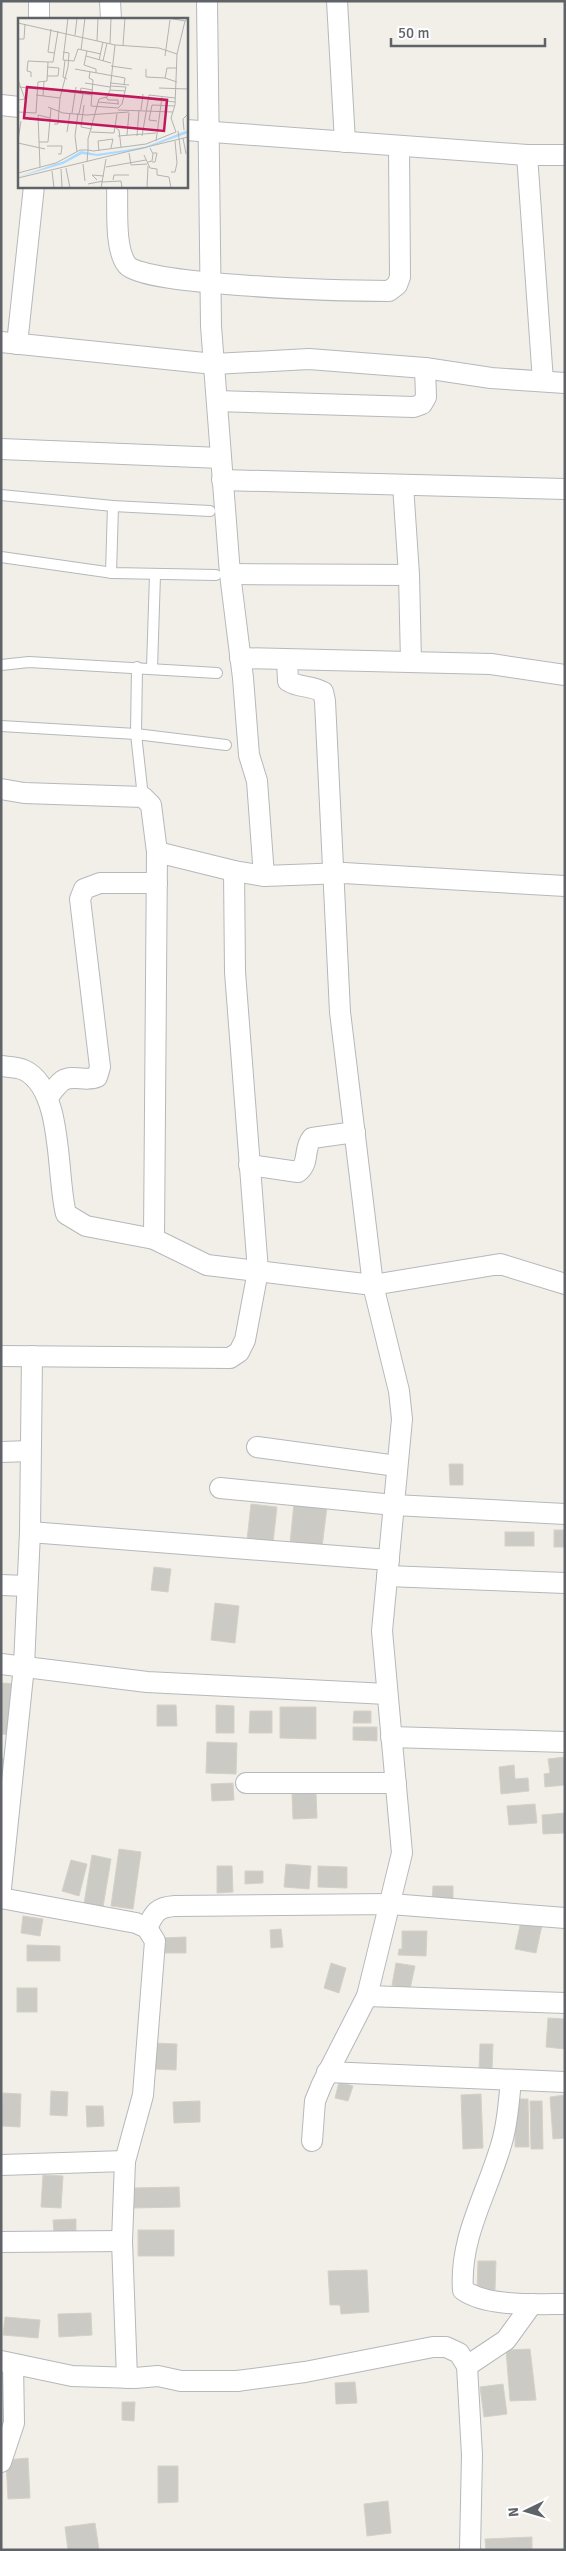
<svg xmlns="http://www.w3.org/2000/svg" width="566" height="2551" font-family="Signika,sans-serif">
  <rect width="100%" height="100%" fill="#f1efe8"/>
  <!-- building -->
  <g fill="#cccac5" stroke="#d6d1c6">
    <path d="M449 1464H463V1485H450Z"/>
    <path d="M294 1503 327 1507 322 1547 290 1543Z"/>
    <path d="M251 1504 277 1507 273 1543 247 1540Z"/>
    <rect x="554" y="1530" width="11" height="17"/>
    <rect x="505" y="1532" width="29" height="14"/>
    <path d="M154 1567 171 1569 168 1592 151 1590Z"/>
    <path d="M215 1603 239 1606 235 1643 211 1640Z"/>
    <path d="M1 1683 18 1684 13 1735 1 1734Z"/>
    <path d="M157 1705H176L177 1726H157Z"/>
    <path d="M216 1705 234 1706V1733H216Z"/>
    <path d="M280 1707H316V1739L280 1738Z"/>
    <path d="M250 1711H272V1733H249Z"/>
    <path d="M354 1711H371V1723H353Z"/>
    <path d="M353 1727H377V1741L353 1740Z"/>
    <path d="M207 1742 237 1743 236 1774 206 1773Z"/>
    <path d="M565 1757V1785L545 1787 544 1774 550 1773 548 1759Z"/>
    <path d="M1 1758 6 1759 1 1795Z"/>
    <path d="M514 1765 515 1779 528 1778 529 1791 501 1794 499 1767Z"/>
    <path d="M233 1783 234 1800 212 1801 211 1784Z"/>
    <path d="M316 1793 317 1818 293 1819 292 1794Z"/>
    <path d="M535 1804 537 1823 509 1825 507 1806Z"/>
    <path d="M565 1813V1833L543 1834 542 1815Z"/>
    <path d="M119 1849 141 1852 133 1909 111 1906Z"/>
    <path d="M92 1855 111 1859 103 1907 84 1904Z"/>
    <path d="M71 1860 87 1864 79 1896 62 1891Z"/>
    <path d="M286 1864 311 1866 309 1889 284 1887Z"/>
    <path d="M217 1866H232L233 1892 217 1893Z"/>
    <path d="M318 1866 347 1867V1888L318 1887Z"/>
    <path d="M245 1871H263V1883L245 1884Z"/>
    <path d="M433 1886H453V1904L432 1903Z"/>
    <path d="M23 1916 43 1919 40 1936 21 1933Z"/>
    <path d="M521 1921 542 1925 536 1953 515 1949Z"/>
    <path d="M281 1929 283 1947 271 1948 270 1930Z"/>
    <path d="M402 1931H427L426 1956 398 1955 399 1949H402Z"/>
    <path d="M186 1937V1953H160L159 1938Z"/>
    <path d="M27 1945 60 1946V1961H27Z"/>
    <path d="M331 1963 346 1968 339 1993 324 1988Z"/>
    <path d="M396 1963 415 1966 410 1989 392 1985Z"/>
    <rect x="17" y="1988" width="20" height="24"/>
    <path d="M548 2018 565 2019V2049L546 2047Z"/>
    <path d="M155 2043 177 2044 176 2070 155 2069Z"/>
    <path d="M480 2044H493L492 2071H479Z"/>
    <path d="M339 2082 353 2086 348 2101 335 2098Z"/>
    <path d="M51 2091 68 2092 67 2116 50 2115Z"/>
    <path d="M3 2093 21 2094 20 2127 2 2126Z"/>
    <path d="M481 2094 483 2148 463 2149 461 2095Z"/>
    <path d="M565 2095V2138L553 2139 550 2097Z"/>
    <path d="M515 2099H528L529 2147H515Z"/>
    <path d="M200 2101V2122L174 2123 173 2102Z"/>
    <path d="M530 2101H542L543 2149H531Z"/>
    <path d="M86 2106H103L104 2126 87 2127Z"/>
    <path d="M43 2175 63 2176 61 2208 41 2207Z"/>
    <path d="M179 2187 180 2207 133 2208V2188Z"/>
    <path d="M76 2219V2231L54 2232 53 2220Z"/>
    <rect x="138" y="2230" width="36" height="26"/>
    <path d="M478 2261H496L495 2290H477Z"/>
    <path d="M367 2270 369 2312 341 2314 340 2305H330L328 2271Z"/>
    <path d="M91 2313 92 2335 59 2337 58 2314Z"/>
    <path d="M5 2317 40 2320 38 2338 3 2335Z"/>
    <path d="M530 2349 536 2400 510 2401 506 2350Z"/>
    <path d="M355 2382 357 2403 336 2404 335 2383Z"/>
    <path d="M503 2384 507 2414 484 2417 480 2387Z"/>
    <path d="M122 2402H135L134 2421 122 2420Z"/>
    <path d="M28 2458 30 2498 8 2499 6 2460Z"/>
    <path d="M158 2466H178V2502L158 2503Z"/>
    <path d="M388 2501 391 2533 367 2536 364 2504Z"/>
    <path d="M95 2523 99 2550H68L65 2527Z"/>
    <path d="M532 2537V2550H486L485 2539Z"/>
  </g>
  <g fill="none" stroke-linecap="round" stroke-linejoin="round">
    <!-- service casing -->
    <g stroke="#b5b8bc" stroke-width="12">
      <g id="service">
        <path d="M1 495 113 506 210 511"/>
        <path d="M1 557 113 573 216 575"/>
        <path d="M111 573 113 506"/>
        <path d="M1 665 29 662 217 673"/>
        <path d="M152 668 155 575"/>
        <path d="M1 726 136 734 137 667"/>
        <path d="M143 797 136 734 226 745"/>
      </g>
    </g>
    <!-- minor casing -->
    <g stroke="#b5b8bc" stroke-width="22">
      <g id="minor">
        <path d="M39 1V19"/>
        <path d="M110 1 111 19"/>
        <path d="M207 1 211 326 230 574 243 678 249 755 257 781 264 876"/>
        <path d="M337 1 345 142"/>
        <path d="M1 105 19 107"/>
        <path d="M186 130 527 155H565"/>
        <path d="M527 155 543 381"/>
        <path d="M117 186C118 206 114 249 127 265 143 286 353 291 389 291L397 285 400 277 399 146"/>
        <path d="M1 342 214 364 309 359 425 368 491 378 565 383"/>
        <path d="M17 344 34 186"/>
        <path d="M217 401 414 407 422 404 426 397 425 368"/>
        <path d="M1 449 221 458"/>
        <path d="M222 480 565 489"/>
        <path d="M403 485 409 575 411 662"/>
        <path d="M230 574 409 575"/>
        <path d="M240 658 491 664 565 675"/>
        <path d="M287 660 288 681C299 688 311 685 323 692L325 701 340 1012 373 1285 399 1391 402 1419 382 1631 402 1853 367 1996 322 2084 315 2101 312 2141"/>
        <path d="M1 789 24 793 143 797 151 805 157 852 234 871 235 972 258 1271 245 1340 239 1352 230 1358 1 1356"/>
        <path d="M234 871 264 876 344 873 565 886"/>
        <path d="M1 1066C8 1067 18 1067 24 1070 64 1089 56 1176 66 1214L86 1226 154 1239 207 1265 373 1285 500 1264 565 1284"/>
        <path d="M48 1097C52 1092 57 1085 62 1081 73 1074 86 1082 97 1077L100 1067 80 899 84 889 100 883H157"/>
        <path d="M249 1165 298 1172C310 1163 303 1149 312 1138L355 1132"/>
        <path d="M154 1239 157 852"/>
        <path d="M257 1447 397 1466"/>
        <path d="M1 1452 30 1451"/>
        <path d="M220 1488 394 1505 565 1514"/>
        <path d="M30 1532 389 1560"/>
        <path d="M387 1576 565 1583"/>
        <path d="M1 1585 27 1586"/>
        <path d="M1 1664 147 1682 387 1694"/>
        <path d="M391 1737 565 1742"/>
        <path d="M246 1783H396"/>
        <path d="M1 1888 24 1666 30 1532 32 1356"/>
        <path d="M1 1898 136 1923 147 1928 155 1941 143 2095 125 2161 122 2241 127 2378"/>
        <path d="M147 1928C154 1913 157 1907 175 1906L391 1904 565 1918"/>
        <path d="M367 1996 565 2003"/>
        <path d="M327 2072 565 2082"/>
        <path d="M511 2080C509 2099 508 2119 503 2138 490 2189 459 2235 463 2290 487 2307 536 2304 565 2304"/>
        <path d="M1 2165 125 2161"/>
        <path d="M1 2242 122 2241"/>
        <path d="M1 2361 72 2376 135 2378 158 2376 181 2381H237L305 2372 433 2347H446L459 2353 467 2366 472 2455 470 2550"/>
        <path d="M467 2366 506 2340 532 2304"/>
        <path d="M1 2462 14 2423 13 2364"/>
      </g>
    </g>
    <!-- service -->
    <use href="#service" stroke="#fff" stroke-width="10"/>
    <!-- minor -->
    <use href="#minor" stroke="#fff" stroke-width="20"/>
  </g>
  <!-- overview -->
  <g transform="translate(18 18)">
    <rect width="170" height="170" fill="#f1efe8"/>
    <path d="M170 112V115L125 131 80 138 64 136 45 146 0 159 46 143 63 133 79 136 127 129Z" fill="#aadaff"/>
    <path fill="none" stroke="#b3b3b1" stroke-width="1" d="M50 0 45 42 56 43 60 31 83 36M150 0 167 3M0 5 97 27 141 30 159 36 157 87 153 100 158 114 128 126 75 133 70 132V121L81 81 89 79 92 72 97 27M33 11 30 34 36 35M57 17 59 0M0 21H6L7 6M79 23 80 0M92 26 93 0M105 27 107 0M63 32 67 0M69 33 66 47 78 51V55M159 36 167 3 170 1M68 38 93 45M147 38 152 2M47 42 45 59 49 61M81 42 85 24M85 43 89 25M93 48 114 51M159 50H149L147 60 159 64M57 51 107 60 106 67M128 51V59L147 60M72 54 71 60 75 62 73 88 100 90 104 86 108 69 92 68M29 58H40L41 50 29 49M13 59V54L9 53 10 43 30 44M0 62 7 81 0 82M67 65 92 69M92 65 111 67M1 69 19 71M141 70 170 71M92 72 107 73M45 73 74 77M62 76 63 70 75 72M18 77 42 80 50 49 51 35 45 34M25 78 26 63M88 79 90 82H100V86M130 81 157 84M80 84 101 86M66 87 63 109 74 111M30 89 45 95 69 97 111 94M100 92 155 94M123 92 125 76M0 94 18 95 20 64 29 63 30 44H35L40 13M54 95 58 69M61 96 65 76M139 103 131 102 134 87 157 88M36 106H40L42 80M98 110 101 112 103 129M166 112 165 101 170 96M160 113 163 136M49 114 52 95M73 114 96 115 99 96M109 117 111 95M100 118 138 115M119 118 121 92M124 118 131 77 157 80M165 120 168 136M0 122 3 103M138 123 144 79M21 124H30L33 90M0 125 27 131M29 128H44L43 136H40M81 133 80 123 95 121 93 130M59 134 57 118 60 95M111 135 113 147 129 146M126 137 132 150 139 151V157L151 159 153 170M130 144 134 143 135 136 132 130M134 144H137L139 135H135M65 146 67 163M22 149 20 97 32 100M88 149 128 142M48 150 52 170M43 151 44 169M34 153 36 170M153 154H157L159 145 157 123M0 155 38 145 62 132H70L69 144M0 160 170 119M79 162 74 157 86 158M95 162 96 157H111M84 164 103 163 104 170M70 166 85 163M83 170 88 141M129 170 130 148"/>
    <path fill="#c2185b" fill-opacity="0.15" stroke="#c2185b" stroke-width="2.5" d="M9 69 149 82 146 113 6 100Z"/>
    <rect width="170" height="170" fill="none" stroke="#5f6368" stroke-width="2.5"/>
  </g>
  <!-- border -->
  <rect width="566" height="2551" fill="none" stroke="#5f6368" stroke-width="5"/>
  <!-- north arrow -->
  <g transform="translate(526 2511) rotate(265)" stroke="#ffffff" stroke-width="4" paint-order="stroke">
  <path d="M0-4L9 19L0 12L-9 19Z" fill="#5f6368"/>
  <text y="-8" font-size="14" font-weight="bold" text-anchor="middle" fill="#5f6368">N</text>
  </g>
  <!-- scale -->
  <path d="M391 38v8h154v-8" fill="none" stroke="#5f6368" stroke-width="2.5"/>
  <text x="398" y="38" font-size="15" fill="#5f6368" stroke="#ffffff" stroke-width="4" paint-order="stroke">50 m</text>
</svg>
